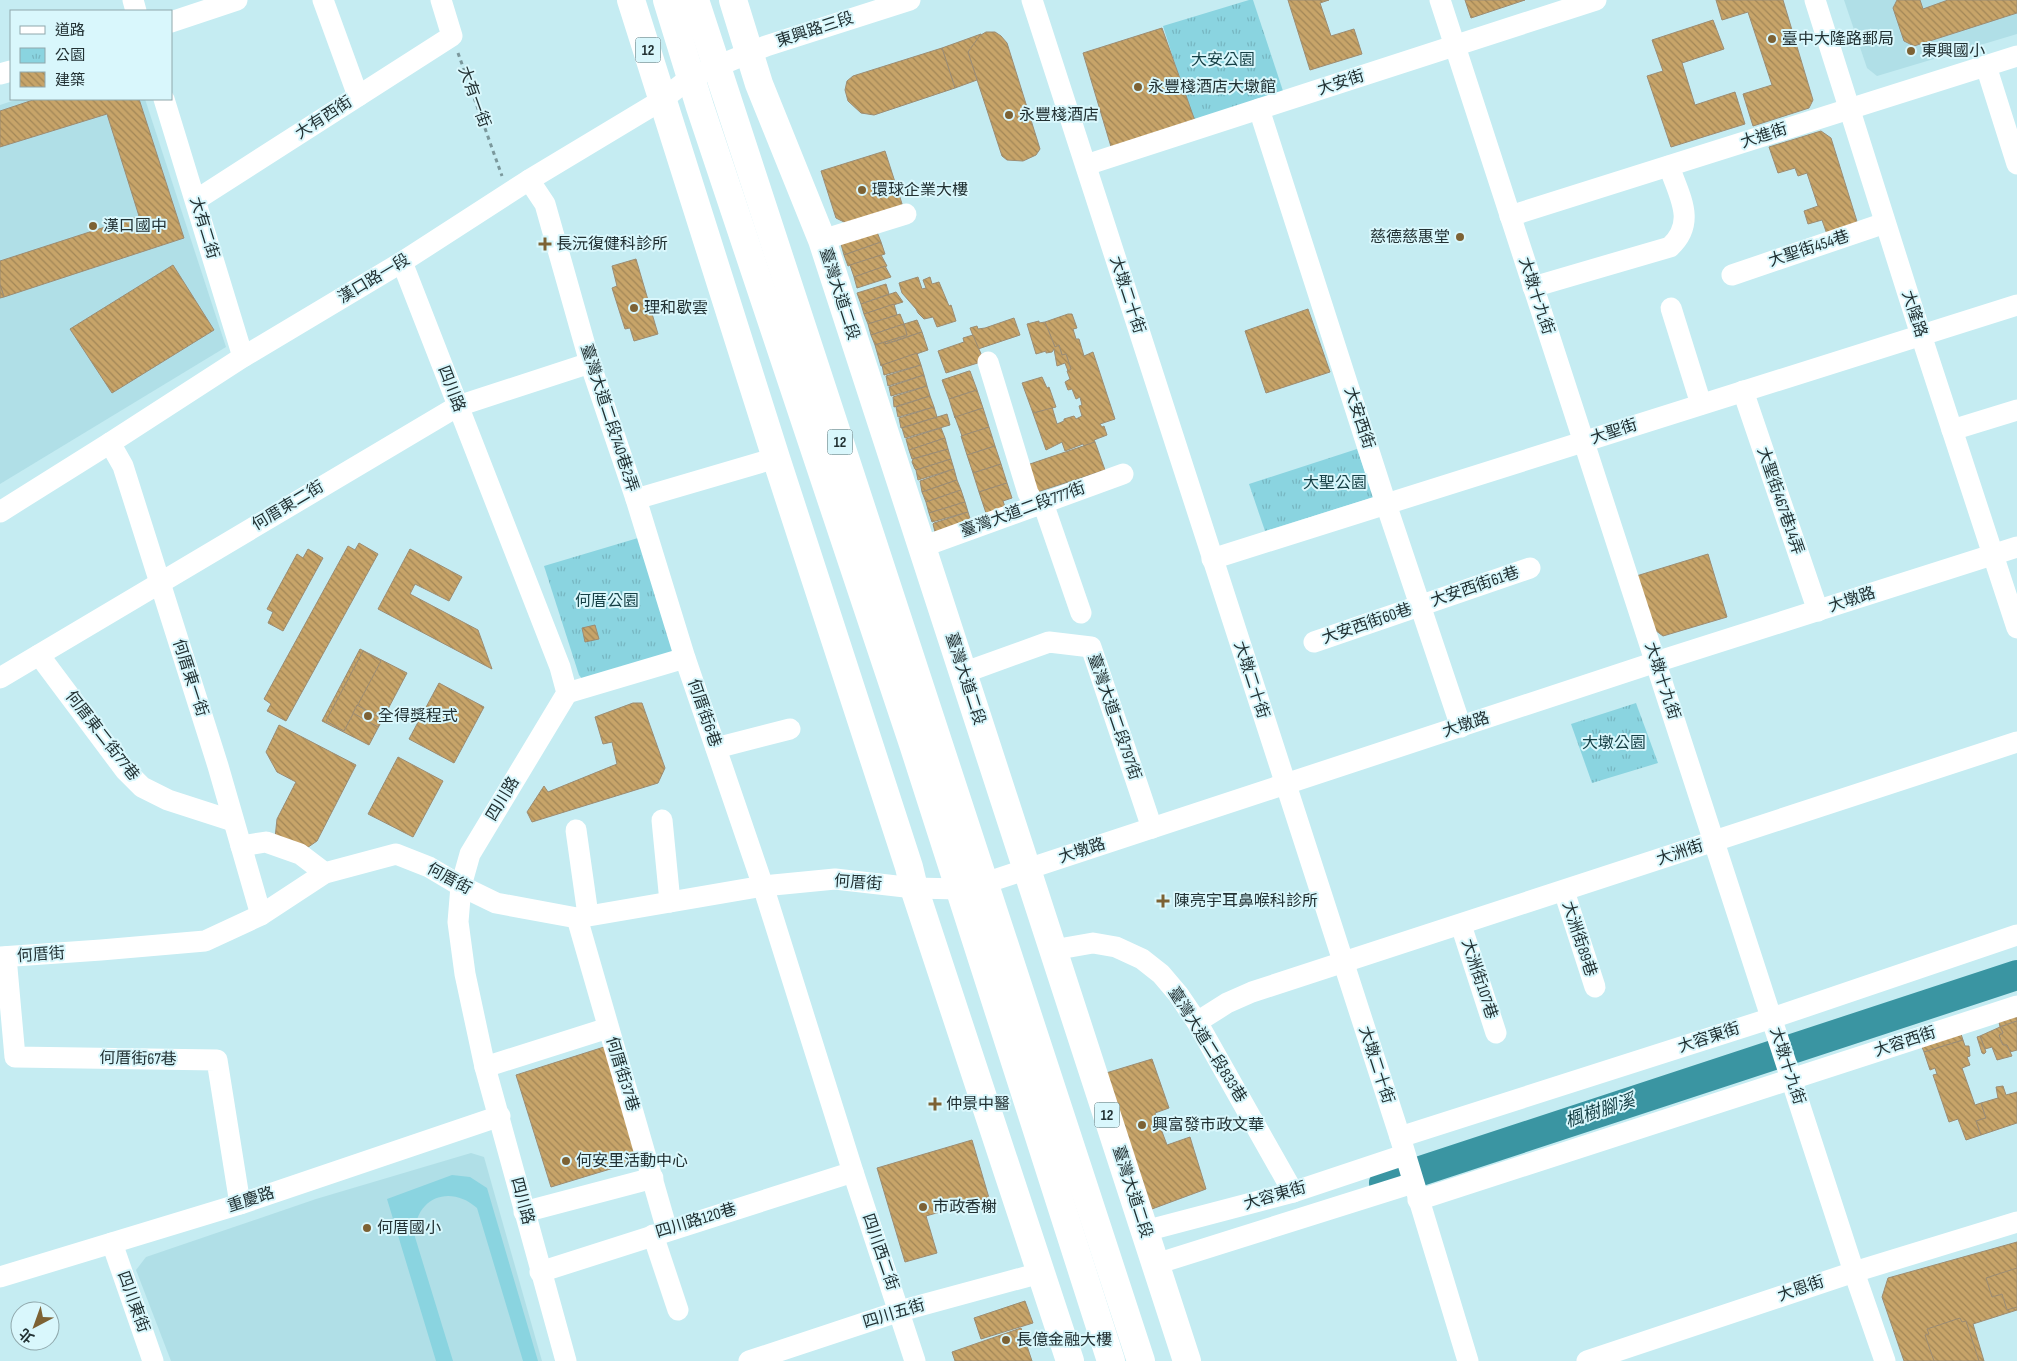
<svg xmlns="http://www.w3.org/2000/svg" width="2017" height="1361" font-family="'Sofia Sans Condensed','Noto Sans TC',sans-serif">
  <defs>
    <pattern id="park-tufts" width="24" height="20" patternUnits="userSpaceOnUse" patternTransform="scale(1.25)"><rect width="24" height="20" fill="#8ad4e0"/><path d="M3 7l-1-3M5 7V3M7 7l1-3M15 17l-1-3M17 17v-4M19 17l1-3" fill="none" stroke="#77b6c1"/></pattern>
    <pattern id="building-back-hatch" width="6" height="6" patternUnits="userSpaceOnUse" patternTransform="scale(1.25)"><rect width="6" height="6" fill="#c7a469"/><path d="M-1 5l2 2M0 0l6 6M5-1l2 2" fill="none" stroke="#a18657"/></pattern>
  </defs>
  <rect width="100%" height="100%" fill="#c5ecf2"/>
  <!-- built -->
  <g fill="#b0dfe7">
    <path d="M1844 0H2017V34L1877 76 1867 68Z"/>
    <path d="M18 99H145L226 347 0 484V105Z"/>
    <path d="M471 1153 484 1157 542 1361H171L136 1270 146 1257 316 1199Z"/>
  </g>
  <!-- park -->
  <g fill="url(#park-tufts)">
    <path d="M1249 0H1253L1284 94 1193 121 1163 26Z"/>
    <path d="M1357 449 1374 497 1265 531 1249 484Z"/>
    <path d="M638 538 676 655 583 680 579 675 544 566Z"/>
    <path d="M1636 703 1658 763 1592 783 1571 724Z"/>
  </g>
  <!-- pitch -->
  <path fill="#8ad4e0" d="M452 1175 470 1177 487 1188 538 1361H523L477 1208C449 1183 413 1199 415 1237L453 1361H436L387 1199Z"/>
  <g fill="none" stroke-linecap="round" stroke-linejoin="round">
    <!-- river -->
    <path stroke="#3a95a2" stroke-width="30" d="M1384 1183 2017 975"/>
  </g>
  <!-- building -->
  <g fill="url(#building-back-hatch)" stroke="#9c8c73">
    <path d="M1288 0H1329L1320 3 1331 36 1354 29 1362 54 1310 70Z"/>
    <path d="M1465 0H1525L1471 18Z"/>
    <path d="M1716 0H1783L1813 100 1809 108 1753 126 1743 94 1772 85 1748 12 1722 20Z"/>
    <path d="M1897 0H1920L1923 9 1948 0H2017V13L1914 46 1904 41 1893 8Z"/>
    <path d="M1713 20 1724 49 1682 63 1695 105 1735 92 1745 124 1671 147 1647 76 1663 71 1652 40Z"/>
    <path d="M1162 28 1195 121 1112 150 1083 53Z"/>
    <path d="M986 32H995L1001 36 1007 43 1040 149 1036 155 1023 161 1007 160 1002 156 968 52 976 38Z"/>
    <path d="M981 34 968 52 977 80 955 88 942 48Z"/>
    <path d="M942 48 955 88 874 115 861 113 848 101 845 90 847 81 853 76Z"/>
    <path d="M36 99H139L184 238 4 297 0 284V261L139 216 107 114 0 147V111Z"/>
    <path d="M1821 131 1831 138 1859 228 1828 237 1822 220 1808 224 1804 211 1818 206 1807 173 1798 176 1795 168 1778 173 1769 147Z"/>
    <path d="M885 151 904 210 852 226 836 218 821 171Z"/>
    <path d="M877 232 881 242 844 255 841 244Z"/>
    <path d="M881 242 885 254 848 266 844 255Z"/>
    <path d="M881 255 887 266 854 277 850 265Z"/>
    <path d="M636 259 658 334 634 341 630 328 625 329 612 288 617 286 612 266Z"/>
    <path d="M173 265 214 330 112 393 70 329Z"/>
    <path d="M885 266 891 277 857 288 854 277Z"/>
    <path d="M918 277 922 289 926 288 923 280 930 277 932 284 939 282 949 306 951 305 956 321 937 327 933 317 924 319 918 313 916 309 902 293 899 283Z"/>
    <path d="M886 284 889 294 861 304 857 293Z"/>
    <path d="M0 285 4 297 0 298Z"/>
    <path d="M896 292 903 302 864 314 861 304Z"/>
    <path d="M894 304 897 315 868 324 864 314Z"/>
    <path d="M1308 309 1330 372 1266 393 1245 331Z"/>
    <path d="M900 314 904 324 871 335 868 324Z"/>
    <path d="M1068 314H1072L1077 328 1073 329 1076 339H1079L1084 356 1093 352 1115 419 1100 424 1102 427 1104 426 1107 435 1094 440 1095 442 1084 446 1083 444 1065 451 1062 442 1046 450 1033 413 1052 407 1057 424 1064 421V419L1074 416 1076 419 1082 416 1079 406 1082 405 1080 397 1076 399 1072 389 1068 390 1065 382 1070 379 1067 371 1071 369 1066 354 1062 355 1059 345 1055 347 1045 322Z"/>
    <path d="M1014 318 1020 335 978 349 970 328 977 326 978 329 985 328Z"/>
    <path d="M917 320 922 332 885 344V342L907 335 904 324Z"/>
    <path d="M1039 321V323L1045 322 1055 347 1059 345 1062 355 1066 354 1071 369 1068 371 1065 363 1057 366 1054 349 1052 352 1046 353V351L1036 354 1027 324Z"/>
    <path d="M904 324 907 335 875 345 871 335Z"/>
    <path d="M922 332 928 350 881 366 875 345 885 342V344L896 341Z"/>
    <path d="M973 335 984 361 946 373 938 351 964 342 963 338Z"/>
    <path d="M917 353 921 365 884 375 882 365Z"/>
    <path d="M921 365 924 375 888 386 886 376Z"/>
    <path d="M969 371H970L977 390 949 399 942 380Z"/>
    <path d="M924 375 927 386 891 396 889 387Z"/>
    <path d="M1042 377 1047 388 1049 387 1056 407 1033 413 1022 383Z"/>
    <path d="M927 386 930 396 894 407 893 397Z"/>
    <path d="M977 390 983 408 955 418 949 399Z"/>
    <path d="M930 396 934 407 898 417 896 407Z"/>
    <path d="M934 407 937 417 901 428 899 418Z"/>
    <path d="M983 408 989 427 962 436 955 417Z"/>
    <path d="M947 414 950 425 905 438 902 428Z"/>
    <path d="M989 427 995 446 967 455 961 436Z"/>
    <path d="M941 428 945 438 909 450 906 439Z"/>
    <path d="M945 438 948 449 912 459 909 450Z"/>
    <path d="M1095 442 1105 470 1034 493 1024 466Z"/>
    <path d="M995 446 1001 464 973 473 967 455Z"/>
    <path d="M948 449 951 459 916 470 915 469 912 462 913 459Z"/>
    <path d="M951 459 954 469 918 480 916 470Z"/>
    <path d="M1001 464 1007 483 979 492 973 473Z"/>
    <path d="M954 469 957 480 922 492 920 481Z"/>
    <path d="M957 480 961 490 926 502 922 492Z"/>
    <path d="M1007 483 1012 498 1003 501 1006 510 987 516 979 492Z"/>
    <path d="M961 490 965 502 929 513 926 502Z"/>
    <path d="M965 502 968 512 932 522 929 513Z"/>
    <path d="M968 512 971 522 935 532 933 524 934 523Z"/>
    <path d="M359 543 378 554 286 721 267 711 271 704 264 699 348 546 355 550Z"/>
    <path d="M308 549 323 558 283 631 268 623 273 612 267 609 297 554 303 558Z"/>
    <path d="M410 549 462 577 449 601 415 584 410 594 478 630 492 669 378 609Z"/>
    <path d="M1708 554 1727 617 1663 636 1651 627 1633 577Z"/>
    <path d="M595 625 599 639 585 642 582 628Z"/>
    <path d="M360 649 407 673 369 745 322 721Z"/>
    <path d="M363 651 381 661 344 731 326 721Z"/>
    <path d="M439 683 484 707 454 763 409 739Z"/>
    <path d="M633 703H642L665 768 658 783 532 822 527 812 544 786 548 792 617 764 612 742 603 744 595 717Z"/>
    <path d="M357 705 382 719 378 727 353 713Z"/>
    <path d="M279 725 356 765 317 841 301 852 275 838 277 819 296 782 277 772 266 752Z"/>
    <path d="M398 757 443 781 413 837 368 814Z"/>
    <path d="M2017 1016V1021L2000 1027 1999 1022Z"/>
    <path d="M2017 1021V1050L2010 1052 2007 1045H2003L2001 1041 1999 1035 2003 1033 2000 1027Z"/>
    <path d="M2000 1027 2003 1033 1999 1035 2001 1041 2003 1045H2007L2012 1056 1997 1060 1992 1047 1985 1049 1980 1036Z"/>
    <path d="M1961 1034 1963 1040 1924 1052 1922 1047Z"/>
    <path d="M1980 1036 1986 1052 1984 1054 1982 1053 1977 1037Z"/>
    <path d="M1963 1040 1965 1046H1969L1970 1056 1967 1057 1970 1065 1962 1068 1975 1105 1981 1103 1986 1118 1976 1121 1981 1135 1966 1140 1958 1119 1949 1122 1933 1075 1937 1074 1935 1068 1930 1070 1924 1052Z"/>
    <path d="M604 1047 640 1160 551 1187 516 1075Z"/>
    <path d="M1152 1059 1169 1108 1155 1113 1167 1145 1190 1137 1206 1189 1152 1209 1106 1073Z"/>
    <path d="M2003 1086 2006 1095 2017 1092V1123L1981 1135 1976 1121 1986 1118 1981 1103 1998 1098 1996 1087Z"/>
    <path d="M972 1140 989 1198 926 1216 937 1253 905 1262 877 1168Z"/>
    <path d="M2017 1242V1310L1973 1324 1984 1361H1904L1882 1297 1888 1278Z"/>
    <path d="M2017 1268V1307L2007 1310 2002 1294 1992 1297 1986 1278Z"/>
    <path d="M1025 1301 1033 1323 981 1339 974 1318Z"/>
    <path d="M1960 1318 1962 1322 1966 1321 1979 1361H1934L1925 1335 1929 1334 1927 1329Z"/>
    <path d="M1021 1328 1032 1361H955L952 1352Z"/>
  </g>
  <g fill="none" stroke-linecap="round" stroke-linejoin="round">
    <!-- path -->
    <path stroke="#7b989c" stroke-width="3" stroke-dasharray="4 4" stroke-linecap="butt" d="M458 53 502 176"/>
    <!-- minor -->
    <g stroke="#fff" stroke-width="21">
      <path d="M133 0 136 11"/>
      <path d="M323 0 358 96"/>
      <path d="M1032 0 1400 1137 1468 1361"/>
      <path d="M1440 0 1854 1272 1885 1361"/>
      <path d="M1815 0 1921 335 2017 628"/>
      <path d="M171 22 237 0"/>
      <path d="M1986 66 2017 164"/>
      <path d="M0 74 11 71"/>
      <path d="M164 99 243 357"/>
      <path d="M1259 109 1386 504 1461 727"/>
      <path d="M1086 165 1596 0"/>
      <path d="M529 180 545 204 590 363 636 499 685 658 763 886 853 1172 915 1361"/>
      <path d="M196 200 452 36 441 0"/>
      <path d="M1510 216 2017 56"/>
      <path d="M822 240 906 214"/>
      <path d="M402 262 560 667 567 693 470 854 461 886 458 922 465 974 485 1067 566 1361"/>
      <path d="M1732 275 1885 223"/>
      <path d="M1533 287 1670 247C1697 222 1679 196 1669 166"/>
      <path d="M1671 308 1701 404"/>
      <path d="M988 362 1028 493 1036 506"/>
      <path d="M1743 391 1818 611"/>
      <path d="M1952 430 2017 410"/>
      <path d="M110 443 123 466 218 766 261 915"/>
      <path d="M636 499 776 458"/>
      <path d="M1043 503 1081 613"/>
      <path d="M0 512 110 443 243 357 402 262 529 180 662 100 691 77 766 46 910 0"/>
      <path d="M922 547 1123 474"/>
      <path d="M1212 559 2017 305"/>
      <path d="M1314 642 1530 568"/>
      <path d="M39 655 125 770 142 787 168 800 233 821"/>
      <path d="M963 673 1049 642 1091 647 1152 828"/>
      <path d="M0 678 458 406 590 363"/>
      <path d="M567 693 685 658"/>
      <path d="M716 748 790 729"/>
      <path d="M662 820 670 902"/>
      <path d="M576 830 588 915"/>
      <path d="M241 846 266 842 300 854 325 873"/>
      <path d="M1564 891 1595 987"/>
      <path d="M577 918 667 1230"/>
      <path d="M1461 925 1496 1033"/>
      <path d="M1053 950 1093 943 1116 947 1142 959 1161 974 1178 994 1197 1022 1293 1192"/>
      <path d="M0 957 101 950 205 941 261 915 325 873 396 854 429 867 461 886 496 903 577 918 763 886 835 879 914 888 960 889 985 883 1656 662 2017 547"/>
      <path d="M6 957 15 1057 217 1060 240 1204"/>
      <path d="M1197 1022 1227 1003 1252 992 2017 742"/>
      <path d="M485 1067 608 1028"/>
      <path d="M1400 1137 1772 1018 2017 935"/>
      <path d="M1418 1200 2017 1006"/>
      <path d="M524 1212 653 1178"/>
      <path d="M1145 1231 1293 1192 1404 1155"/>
      <path d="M653 1235 678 1310"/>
      <path d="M112 1243 153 1361"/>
      <path d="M1156 1264 1413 1183"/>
      <path d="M540 1272 853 1172"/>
      <path d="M0 1277 240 1204 500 1116"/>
      <path d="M749 1361 900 1311 1040 1273"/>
      <path d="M1587 1361 1854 1272 2017 1222"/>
    </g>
    <!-- major -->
    <g stroke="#fff" stroke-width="28">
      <path d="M631 0 776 458 909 867 914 888 1070 1361"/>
      <path d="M667 0 700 107 913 744 1111 1361"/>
      <path d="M695 0 1141 1361"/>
      <path d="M733 0 759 84 822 240 1187 1361"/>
    </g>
  </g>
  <!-- markers -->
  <g fill="#7d6234" stroke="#d9f7fc" stroke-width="2">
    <circle cx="1772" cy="39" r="5"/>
    <circle cx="1911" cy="51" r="5"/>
    <circle cx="1138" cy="87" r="5"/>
    <circle cx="1009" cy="115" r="5"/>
    <circle cx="862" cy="190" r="5"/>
    <circle cx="93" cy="226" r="5"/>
    <circle cx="1460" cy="237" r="5"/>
    <path d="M542.5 236.5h5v5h5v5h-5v5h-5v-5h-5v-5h5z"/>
    <circle cx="634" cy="308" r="5"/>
    <circle cx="368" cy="716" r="5"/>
    <path d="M1160.5 893.5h5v5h5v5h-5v5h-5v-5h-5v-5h5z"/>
    <path d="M932.5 1096.5h5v5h5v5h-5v5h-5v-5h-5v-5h5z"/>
    <circle cx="1142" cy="1125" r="5"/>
    <circle cx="566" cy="1161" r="5"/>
    <circle cx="923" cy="1207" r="5"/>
    <circle cx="367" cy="1228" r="5"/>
    <circle cx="1006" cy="1340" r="5"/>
  </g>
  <g text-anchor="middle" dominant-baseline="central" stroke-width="4" stroke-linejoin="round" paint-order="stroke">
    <!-- shield labels -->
    <g fill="#d9f7fc" stroke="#596c6f" stroke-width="1">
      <rect x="635.5" y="37.5" width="25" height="25" rx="4"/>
      <rect x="827.5" y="429.5" width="25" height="25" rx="4"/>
      <rect x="1094.5" y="1102.5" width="25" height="25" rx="4"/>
    </g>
    <g font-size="15" font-weight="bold" fill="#223133">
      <text x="648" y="50">12</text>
      <text x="840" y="442">12</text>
      <text x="1107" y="1115">12</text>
    </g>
    <!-- street labels -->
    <g font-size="16" fill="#223133" stroke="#d9f7fc">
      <text transform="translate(815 30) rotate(-18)">東興路三段</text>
      <text transform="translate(1341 83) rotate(-18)">大安街</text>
      <text transform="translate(474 97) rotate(70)">大有一街</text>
      <text transform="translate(324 118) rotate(-33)">大有西街</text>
      <text transform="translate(1764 136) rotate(-18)">大進街</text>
      <text transform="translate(204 228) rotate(73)">大有二街</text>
      <text transform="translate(1809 249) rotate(-18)">大聖街454巷</text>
      <text transform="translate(374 279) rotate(-31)">漢口路一段</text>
      <text transform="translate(839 294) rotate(72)">臺灣大道二段</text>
      <text transform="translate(1127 295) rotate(72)">大墩二十街</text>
      <text transform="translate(1536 296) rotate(72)">大墩十九街</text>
      <text transform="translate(1914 314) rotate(72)">大隆路</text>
      <text transform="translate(451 389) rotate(69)">四川路</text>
      <text transform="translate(609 418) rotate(72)">臺灣大道二段740巷2弄</text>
      <text transform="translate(1359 418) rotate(72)">大安西街</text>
      <text transform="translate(1614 432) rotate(-18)">大聖街</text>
      <text transform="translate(1780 501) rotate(71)">大聖街467巷14弄</text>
      <text transform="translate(288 506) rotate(-31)">何厝東二街</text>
      <text transform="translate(1023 510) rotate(-20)">臺灣大道二段777街</text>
      <text transform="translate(1475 587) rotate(-19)">大安西街61巷</text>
      <text transform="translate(1852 600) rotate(-18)">大墩路</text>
      <text transform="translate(1367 624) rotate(-19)">大安西街60巷</text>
      <text transform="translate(190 678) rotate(72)">何厝東一街</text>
      <text transform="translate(965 679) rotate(72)">臺灣大道二段</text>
      <text transform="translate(1251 680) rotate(72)">大墩二十街</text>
      <text transform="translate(1662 681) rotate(72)">大墩十九街</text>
      <text transform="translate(704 713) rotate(71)">何厝街6巷</text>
      <text transform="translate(1114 717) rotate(71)">臺灣大道二段797街</text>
      <text transform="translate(1466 725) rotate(-18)">大墩路</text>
      <text transform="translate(102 736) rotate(52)">何厝東二街77巷</text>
      <text transform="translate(503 799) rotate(-59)">四川路</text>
      <text transform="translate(1082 851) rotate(-18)">大墩路</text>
      <text transform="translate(1680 853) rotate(-18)">大洲街</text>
      <text transform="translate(449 879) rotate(28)">何厝街</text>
      <text transform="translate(858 883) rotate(4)">何厝街</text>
      <text transform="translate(1579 939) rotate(72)">大洲街89巷</text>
      <text transform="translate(41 955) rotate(-4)">何厝街</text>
      <text transform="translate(1479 979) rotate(72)">大洲街107巷</text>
      <text transform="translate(1709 1038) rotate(-18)">大容東街</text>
      <text transform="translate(1905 1042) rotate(-18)">大容西街</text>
      <text transform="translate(1207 1045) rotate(58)">臺灣大道二段833巷</text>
      <text transform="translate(138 1059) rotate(1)">何厝街67巷</text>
      <text transform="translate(1376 1065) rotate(72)">大墩二十街</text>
      <text transform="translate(1787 1066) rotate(72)">大墩十九街</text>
      <text transform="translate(622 1074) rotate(73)">何厝街37巷</text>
      <text transform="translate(1132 1192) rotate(72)">臺灣大道二段</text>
      <text transform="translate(1275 1196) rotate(-16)">大容東街</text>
      <text transform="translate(251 1200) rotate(-18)">重慶路</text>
      <text transform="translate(522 1201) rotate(75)">四川路</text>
      <text transform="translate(696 1221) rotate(-17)">四川路120巷</text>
      <text transform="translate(880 1252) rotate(71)">四川西二街</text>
      <text transform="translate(1801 1289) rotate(-19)">大恩街</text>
      <text transform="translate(133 1302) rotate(70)">四川東街</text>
      <text transform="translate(894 1314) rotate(-17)">四川五街</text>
    </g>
    <!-- poi labels -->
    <g font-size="16" fill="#223133" stroke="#d9f7fc" text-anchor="start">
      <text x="1782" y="39">臺中大隆路郵局</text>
      <text x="1921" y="51">東興國小</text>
      <text x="1148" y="87">永豐棧酒店大墩館</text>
      <text x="1019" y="115">永豐棧酒店</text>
      <text x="872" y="190">環球企業大樓</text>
      <text x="103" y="226">漢口國中</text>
      <text x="1450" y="237" text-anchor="end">慈德慈惠堂</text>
      <text x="556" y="244">長沅復健科診所</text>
      <text x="644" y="308">理和歇雲</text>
      <text x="378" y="716">全得獎程式</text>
      <text x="1174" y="901">陳亮宇耳鼻喉科診所</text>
      <text x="946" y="1104">仲景中醫</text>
      <text x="1152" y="1125">興富發市政文華</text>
      <text x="576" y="1161">何安里活動中心</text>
      <text x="933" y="1207">市政香榭</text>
      <text x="377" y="1228">何厝國小</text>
      <text x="1016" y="1340">長億金融大樓</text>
    </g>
    <!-- park labels -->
    <g font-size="16" fill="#153f45" stroke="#d9f7fc">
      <text x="1223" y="60">大安公園</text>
      <text x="1335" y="483">大聖公園</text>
      <text x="607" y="601">何厝公園</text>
      <text x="1614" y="743">大墩公園</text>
    </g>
    <!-- water labels -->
    <g font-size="18" font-style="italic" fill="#143e44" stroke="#d9f7fc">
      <text transform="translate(1600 1111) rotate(-18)">楓樹腳溪</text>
    </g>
  </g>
  <!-- legend -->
  <rect x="10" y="10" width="162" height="90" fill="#d9f7fc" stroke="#90a8ac"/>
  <rect x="20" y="26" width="25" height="8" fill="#ffffff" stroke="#90a8ac"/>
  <text x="55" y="35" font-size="15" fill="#223133">道路</text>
  <rect x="20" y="48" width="25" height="15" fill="url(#park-tufts)" stroke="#90a8ac"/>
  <text x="55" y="60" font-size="15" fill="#223133">公園</text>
  <rect x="20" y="72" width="25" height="15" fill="url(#building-back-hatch)" stroke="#90a8ac"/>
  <text x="55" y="85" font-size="15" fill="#223133">建築</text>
  <!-- north arrow -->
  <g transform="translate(35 1326) rotate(221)"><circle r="24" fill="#d9f7fc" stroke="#90a8ac"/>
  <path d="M0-4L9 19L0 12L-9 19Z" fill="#7d6234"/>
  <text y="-8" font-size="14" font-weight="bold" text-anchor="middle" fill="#223133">北</text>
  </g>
</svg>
